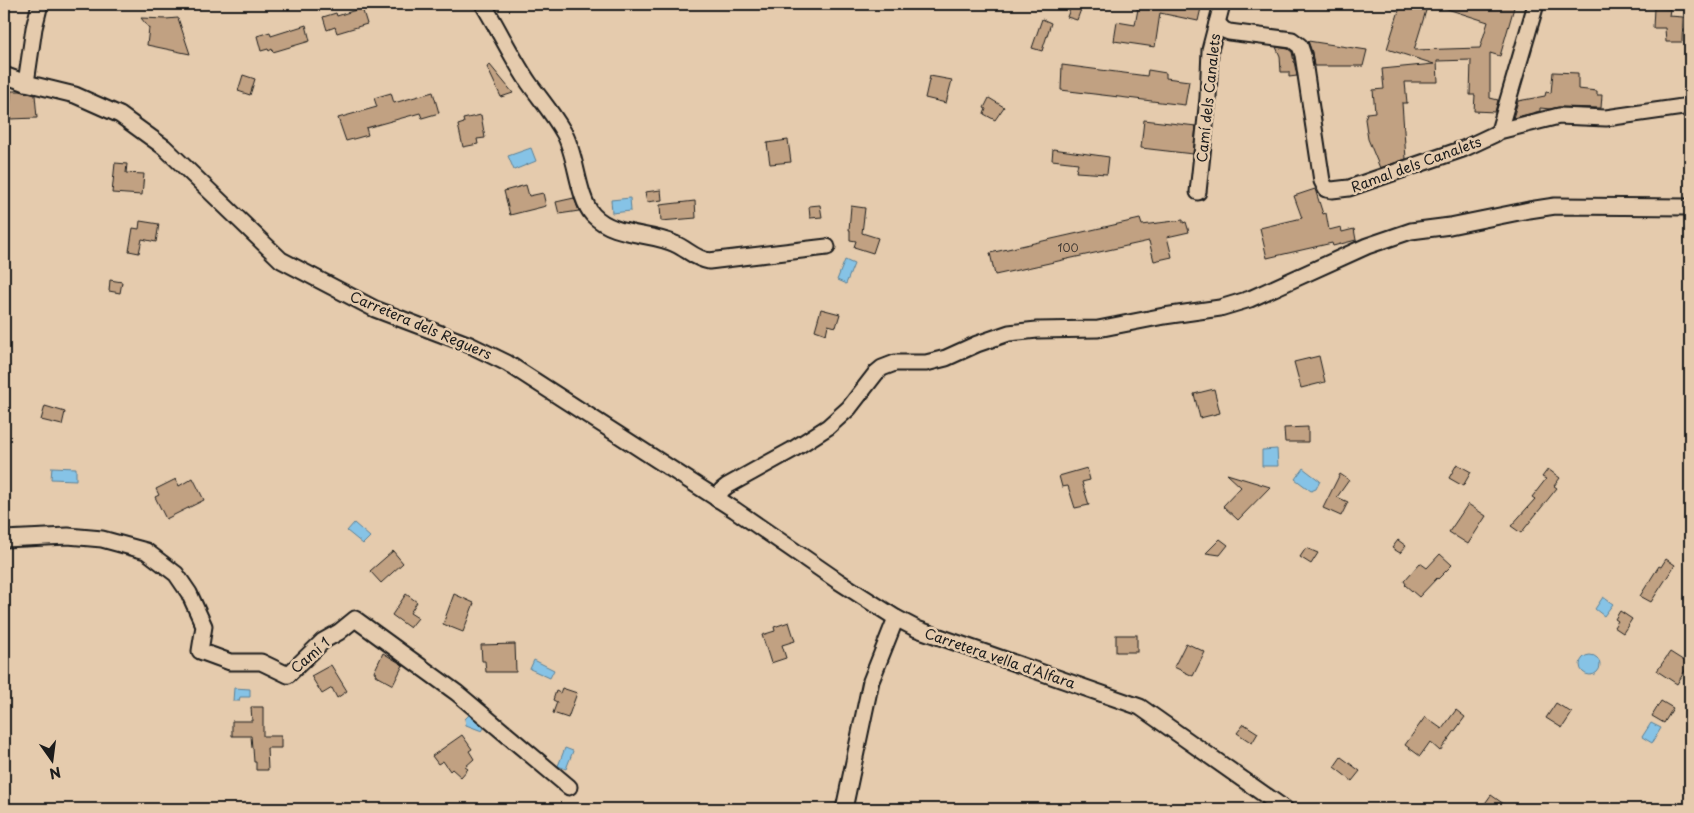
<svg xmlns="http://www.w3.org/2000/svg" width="1694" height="813" font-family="'Playpen Sans',sans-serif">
  <rect width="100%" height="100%" fill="#e5cbad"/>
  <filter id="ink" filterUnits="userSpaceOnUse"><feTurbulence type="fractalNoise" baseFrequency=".02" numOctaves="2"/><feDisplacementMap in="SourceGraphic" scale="10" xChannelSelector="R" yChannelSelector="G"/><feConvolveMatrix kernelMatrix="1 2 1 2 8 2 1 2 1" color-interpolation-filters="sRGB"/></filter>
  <g filter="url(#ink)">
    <!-- water -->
    <g fill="#86c3e6" stroke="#5c8095">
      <path d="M531 148 536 161 514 170 508 156Z"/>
      <path d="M630 198 631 211 612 213 611 200Z"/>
      <path d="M845 260 854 264 846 284 837 280Z"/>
      <path d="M1277 449 1278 466H1262V450Z"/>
      <path d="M52 467 76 468V480L51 479Z"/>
      <path d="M1303 468 1320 481 1316 489 1311 491 1295 479Z"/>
      <path d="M354 523 370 537 363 544 347 531Z"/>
      <path d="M1603 597 1613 604 1604 616 1595 609Z"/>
      <circle cx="1590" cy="665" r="10"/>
      <path d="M534 660 554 670 550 678 530 669Z"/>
      <path d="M234 688 250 689V697H240L239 701H233Z"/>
      <path d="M469 715C476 715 483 721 484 728L482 731 466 725 465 719Z"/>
      <path d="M1651 723 1661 728 1652 743 1642 737Z"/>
      <path d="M565 748 573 751 566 769 558 766Z"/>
    </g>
    <!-- building -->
    <g fill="#c1a182" stroke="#1c1c1c">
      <path d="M1072 4H1083L1077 20 1067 17Z"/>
      <path d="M1136 4H1180L1201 8 1198 21 1160 13 1155 47 1114 41 1117 22 1135 25 1138 9H1136Z"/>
      <path d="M1401 4H1428L1414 50 1480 48 1488 22 1438 6V4H1515L1500 56 1490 53V98L1498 100 1495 112 1474 111 1475 95H1470L1471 60 1437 61 1438 82H1405L1407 103H1402L1406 159 1380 168 1368 139 1365 119 1367 113 1375 112 1373 90 1384 89 1382 69 1434 64 1387 49Z"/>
      <path d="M362 8 367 24 337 33 335 27 327 30 323 17 336 13 337 16Z"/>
      <path d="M1654 8 1670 9 1669 16 1683 17 1682 42H1666L1665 28H1653Z"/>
      <path d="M141 18 166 19 178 18 190 54 147 45 149 28Z"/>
      <path d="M1042 19 1051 23 1042 51 1032 48Z"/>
      <path d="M306 25 310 41 273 52 272 49 269 51 268 49 261 51 257 36 270 32 271 36Z"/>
      <path d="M1308 41 1367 50 1363 66H1314L1312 52Z"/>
      <path d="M1276 47 1288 49 1292 52 1297 76 1289 77V72H1281L1280 56Z"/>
      <path d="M490 65 513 93 501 97 487 67Z"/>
      <path d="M1062 65 1147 76 1148 70 1166 73V78L1189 81 1185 105 1061 90Z"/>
      <path d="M1553 72 1578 73V89L1597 91V95H1602L1601 108 1559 107 1550 109 1540 108V111L1513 118 1518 101 1545 96 1546 92 1551 93Z"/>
      <path d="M243 75 255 79 250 95 238 91Z"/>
      <path d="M930 76 952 80 946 103 925 98Z"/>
      <path d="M11 91H20L35 95 37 118 10 119Z"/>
      <path d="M433 92 439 113 422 118 420 113 366 128 368 135 346 141 338 118 377 107 374 98 391 93 394 103Z"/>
      <path d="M989 98 1004 107 995 120 984 114 986 109 984 108Z"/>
      <path d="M481 115 485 138 477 139 478 144 463 147 458 125 464 123 463 119Z"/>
      <path d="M1144 120 1196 126 1193 154 1141 148Z"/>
      <path d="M788 140 791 162 770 164 767 143Z"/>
      <path d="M1053 149 1109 157 1107 174 1076 172 1078 163 1052 160Z"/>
      <path d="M115 163 127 164 126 173 144 174 142 195 112 193Z"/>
      <path d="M526 185 529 196 543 193 546 206 510 215 504 191Z"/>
      <path d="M1315 189 1323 214 1326 213 1329 230 1341 227 1342 232 1354 229 1356 240 1333 246 1332 243 1267 258 1260 228 1302 218 1294 196Z"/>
      <path d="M661 190 662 200 647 202 645 192Z"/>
      <path d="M574 198 579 211 559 214 556 202Z"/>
      <path d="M695 201 696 218 661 221 660 205Z"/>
      <path d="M820 205 822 217 810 218 809 206Z"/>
      <path d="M851 206 865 208 862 233 878 238 873 253 854 247 856 241 850 240V230H849Z"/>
      <path d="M1140 219 1142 225 1183 220V223L1186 222 1189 232 1167 237 1172 257 1154 261 1149 241 995 275 990 253Z"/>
      <path d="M140 221 159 224 156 242 142 239 139 253 129 251 133 228 139 229Z"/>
      <path d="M110 280 122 282 120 293 109 291Z"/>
      <path d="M821 309 840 314 836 327 828 325 826 334 815 330Z"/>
      <path d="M1319 356 1325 382 1301 388 1294 362Z"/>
      <path d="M1214 389 1220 413 1200 418 1194 394Z"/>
      <path d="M45 406 65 412 62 425 41 420Z"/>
      <path d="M1308 427V442H1285L1284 428Z"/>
      <path d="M1457 464 1471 472 1463 486 1449 478Z"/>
      <path d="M1087 468 1090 480 1082 482 1089 505 1075 508 1068 486 1062 487 1059 476Z"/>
      <path d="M1548 469 1560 478 1554 486 1557 488 1521 533 1511 526 1535 499 1532 497 1546 479 1542 477Z"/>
      <path d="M1227 474 1270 487 1238 520 1223 506 1241 487Z"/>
      <path d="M1340 474 1349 480 1337 497 1348 502 1341 516 1323 508Z"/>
      <path d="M193 478 204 500 166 519 155 497 159 495 156 489 176 479 179 486Z"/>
      <path d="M1468 504 1486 516 1468 544 1449 532Z"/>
      <path d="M1220 539 1228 545 1220 555 1206 553Z"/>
      <path d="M1398 540 1406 546 1400 553 1392 548Z"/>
      <path d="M1306 548 1318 553 1311 564 1300 557Z"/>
      <path d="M393 551 403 563 381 583 370 571Z"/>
      <path d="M1440 554 1452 565 1438 579 1437 578 1419 597 1405 585 1406 584 1404 581 1420 563 1427 568Z"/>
      <path d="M1666 559 1675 565 1651 602 1640 596 1659 566 1661 567Z"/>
      <path d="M406 594 417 602 410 613 418 618 410 628 392 615Z"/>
      <path d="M454 594 474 603 463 632 443 624Z"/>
      <path d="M1620 611 1632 619 1623 633 1614 627 1618 621 1615 619Z"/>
      <path d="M789 622 795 641 782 645 786 658 771 663 762 635 775 631 774 627Z"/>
      <rect x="1116" y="635" width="21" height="17"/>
      <path d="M1186 643 1205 652 1193 676 1174 667Z"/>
      <path d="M515 644 516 672H486L485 661H482L481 645Z"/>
      <path d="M1670 652 1689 664 1677 684 1657 671Z"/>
      <path d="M383 653 403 665 393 685 375 675 376 673 374 672Z"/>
      <path d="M331 665 347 691 337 698 332 688 322 694 311 676Z"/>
      <path d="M562 688 577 693 568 718 553 713 557 702 553 700 556 691 560 693Z"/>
      <path d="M1661 701 1673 708 1664 723 1652 716Z"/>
      <path d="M1556 703 1572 713 1562 728 1546 718Z"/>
      <path d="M251 707H263V736H281V748H267L268 770H256V762H254L253 748H252L251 736H232V721H252Z"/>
      <path d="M1456 710 1465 717 1440 751 1430 742 1420 756 1405 745 1425 717 1442 729Z"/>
      <path d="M1244 724 1258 733 1252 743 1237 733Z"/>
      <path d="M462 735 472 749 469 751 474 759 465 767 468 769 461 777 452 769 450 771 443 761 438 764 432 756Z"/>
      <path d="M1341 757 1360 771 1352 781 1334 767Z"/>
      <path d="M1491 795 1511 809H1481Z"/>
    </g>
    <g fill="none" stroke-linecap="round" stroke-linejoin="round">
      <!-- minor casing -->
      <g stroke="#1c1c1c" stroke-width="19">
        <g id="minor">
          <path d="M483 4C499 30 512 58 529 83 541 100 554 115 564 133 577 156 577 197 593 215 614 237 650 232 675 244 687 249 695 259 709 261L827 247"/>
          <path d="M1217 23 1224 30 1229 32 1292 40 1300 46 1303 55 1322 181 1326 189 1332 190 1349 188 1463 149 1495 134 1499 131 1559 116 1606 118 1690 106"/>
          <path d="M4 75 26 83 75 95 120 115 164 147 281 260 375 309 470 345 507 363 735 510 838 581 896 618 917 629 1140 707 1285 809"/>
          <path d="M26 83 34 28 40 4"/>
          <path d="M1499 131 1536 4"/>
          <path d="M1198 192 1208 98 1210 50 1222 4"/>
          <path d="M717 499 722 490 727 486 792 450 828 427 849 408 876 373 882 368 895 363H926L946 358 977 344 1009 333 1037 330 1098 329 1164 316 1220 308 1250 299 1367 246 1411 231 1450 226 1529 210 1555 206 1690 207"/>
          <path d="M4 539 68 536 102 539 146 551 176 574 189 593 204 626 200 651 230 662H261L288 675 323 641 339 632 355 619 457 693 569 787"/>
          <path d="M844 809 871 681 896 618"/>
        </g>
      </g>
      <!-- minor -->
      <use href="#minor" stroke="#e5cbad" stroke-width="15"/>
    </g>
  </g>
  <g text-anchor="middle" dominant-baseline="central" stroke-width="5" stroke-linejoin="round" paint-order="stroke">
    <!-- number labels -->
    <g font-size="11" fill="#453d36">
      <text x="1068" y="247">100</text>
    </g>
    <!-- street labels -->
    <g font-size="14" fill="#1c1c1c" stroke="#e5cbad">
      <text transform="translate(1208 98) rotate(-84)">Camí dels Canalets</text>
      <text transform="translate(1416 164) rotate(-20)">Ramal dels Canalets</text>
      <text transform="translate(421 325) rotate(23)">Carretera dels Reguers</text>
      <text transform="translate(310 655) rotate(-41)">Camí 1</text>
      <text transform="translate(1000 658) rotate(19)">Carretera vella d'Alfara</text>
    </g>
  </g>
  <!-- margin -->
  <rect width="1694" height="813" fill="none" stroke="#e5cbad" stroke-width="20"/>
  <rect x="10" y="10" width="1674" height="793" fill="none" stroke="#1c1c1c" stroke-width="2" filter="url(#ink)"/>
  <!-- north arrow -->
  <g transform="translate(52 760) rotate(166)" stroke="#e5cbad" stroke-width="4" paint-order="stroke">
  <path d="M0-4L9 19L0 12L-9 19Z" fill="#1c1c1c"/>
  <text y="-8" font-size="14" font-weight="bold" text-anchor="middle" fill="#1c1c1c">N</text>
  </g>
</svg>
